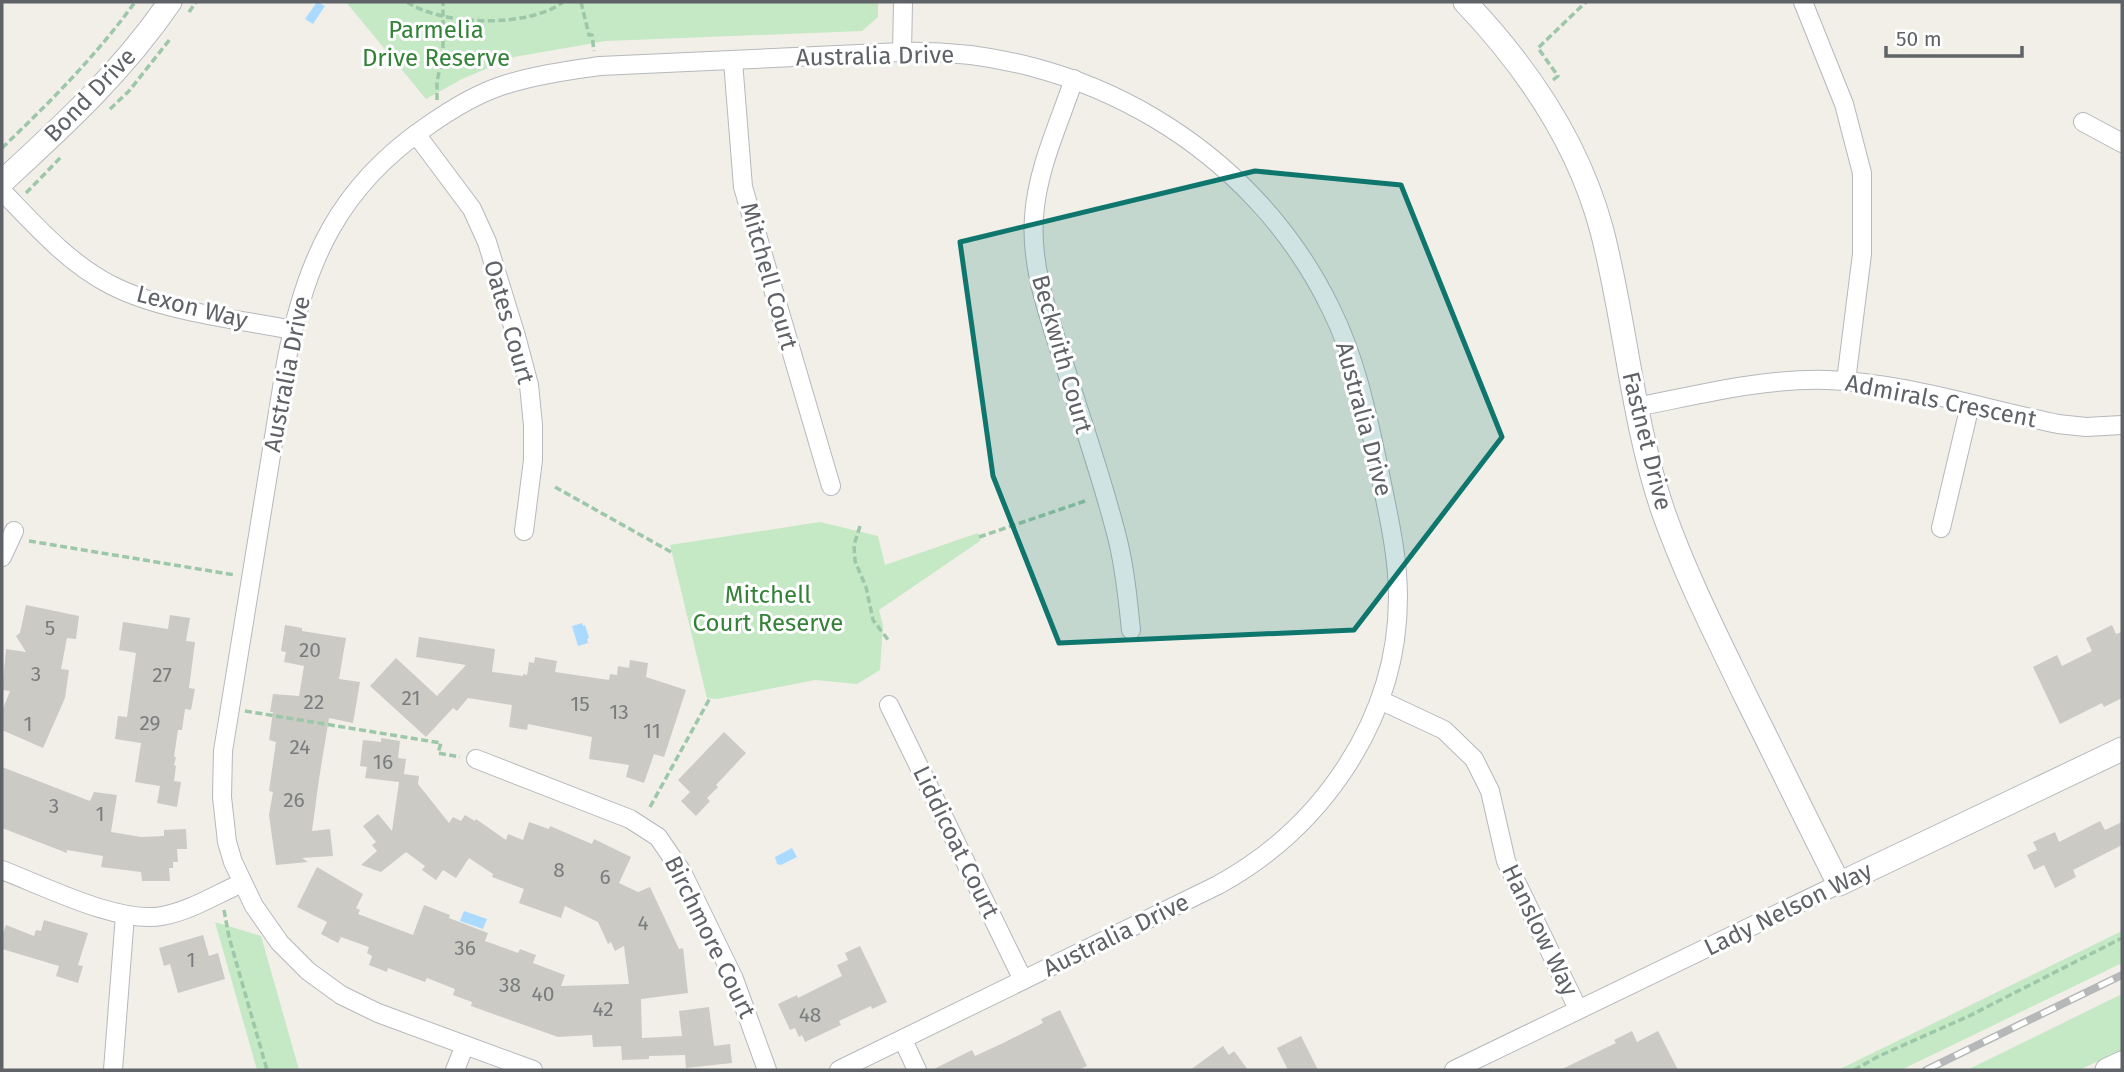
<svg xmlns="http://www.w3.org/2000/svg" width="2124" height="1072" font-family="'Fira Sans',sans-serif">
  <rect width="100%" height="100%" fill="#f1efe8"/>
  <!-- green -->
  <g fill="#c5e8c5">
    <path d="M346 2H878V17L862 31 606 41 514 57 462 79 426 99Z"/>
    <path d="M820 522 878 536 885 565 978 533 980 541 879 610 883 625 880 670 857 684 815 680 717 699 707 698 670 545Z"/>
    <path d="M215 922 261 936 299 1070H257Z"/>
    <path d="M2122 931V963L1901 1070H1838Z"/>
    <path d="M2122 994V1050L2079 1070H1967Z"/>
  </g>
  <!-- water -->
  <g fill="#aadaff">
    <path d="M317 2 325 6 313 24 305 19Z"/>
    <path d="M582 623 583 626 585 625 589 638 587 639 588 643 578 646 572 626Z"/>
    <path d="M792 848 797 857 781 865 777 864 775 857Z"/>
    <path d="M464 911 487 919 483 929 460 921Z"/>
  </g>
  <!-- building -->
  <g fill="#cccac5">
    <path d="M26 605 79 616 76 639 67 638 61 669 69 670 65 698 43 748 2 730V711L10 691 2 690 6 649 26 652 16 636 20 633Z"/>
    <path d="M170 615 190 618 186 641 195 642 189 688 195 689 191 710 185 709 182 730H178L174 757H176L174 765 176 766 174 781 181 782 177 807 157 803 160 786 135 782 141 743 115 739 118 716 127 717 136 653 119 650 123 622 168 629Z"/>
    <path d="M285 625 302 628V631L346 638 339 679 360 682 353 723 329 718 319 779 312 831 330 829 333 856 302 858 308 862 276 865 269 815 273 792 269 791 276 742 269 740 273 712H270L273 694 299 696 304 666 284 662 286 652 281 651Z"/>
    <path d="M2112 625 2116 634 2122 632V698L2104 707 2102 703 2060 724 2033 667 2057 655 2062 666 2092 651 2086 638Z"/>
    <path d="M419 637 495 649 492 672 523 676V674L527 675 529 662 534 663 535 657 557 661 555 672 609 680 610 674 617 675 618 666 629 668 630 660 648 663 646 677 686 690 664 757 654 754 644 783 626 777 629 765 589 759 592 737 528 724 527 730 509 727 512 705 468 698 457 711 453 708 426 737 370 686 396 658 437 696 466 665 416 657Z"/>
    <path d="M724 732 746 753 716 785 718 787 707 798 710 801 696 816 681 801 690 792 678 780Z"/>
    <path d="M381 738 400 741 398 758 406 759 404 774 419 776 418 784 449 823 453 817 461 821 465 815 475 821 476 819 506 840 508 834 523 840 529 822 549 829 550 826 592 844 594 839 631 857 619 883 638 892 650 887 679 949 683 948 688 993 641 999 642 1038 682 1036 679 1011 709 1007 714 1046 730 1044 732 1063 686 1068 685 1055 649 1056V1059L622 1060 621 1046 593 1047 592 1035 558 1037 496 1015 471 1006 472 1002 453 995 455 989 427 978 425 982 388 968 387 972 369 965 372 956 367 953 369 947 341 937 338 943 321 934 327 922 297 907 317 867 363 894 356 908 360 910 358 914 413 935 424 905 450 915 449 918 488 933 485 941 518 953 520 949 536 955 533 963 565 975 561 986 629 984 624 946 615 951 611 942 608 944 598 922 565 906 561 918 519 903 524 889 492 877 493 874 469 858 456 878 443 870 436 880 422 870 425 866 406 852 381 872 361 865 377 851 372 845 376 842 363 826 378 814 392 831 399 782 365 778 367 767 360 766 363 740 381 742Z"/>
    <path d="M2 767 90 801 94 792 117 795 111 832 141 837 164 836V830L186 829 187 849H177L178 862H173V868H169L170 881H142L141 872 101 867 103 856 67 850V853L2 828Z"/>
    <path d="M2100 821 2105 830 2122 822V845L2073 870 2076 877 2055 888 2044 865 2034 870 2027 855 2037 850 2033 842 2055 832 2059 842Z"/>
    <path d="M44 920 88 933 78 965 83 966 78 983 56 976 59 966 2 949V936L6 925 34 936 36 930 41 931Z"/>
    <path d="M203 935 209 956 218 953 225 979 178 993 170 964 164 966 159 948Z"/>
    <path d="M860 946 887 1002 872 1009 871 1006 839 1021 841 1025 805 1042 802 1035 799 1037 795 1028 790 1030 778 1004 797 995 798 998 842 976 837 965 848 960 845 953Z"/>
    <path d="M1060 1010 1087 1066 1078 1070H932L972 1050 975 1056 1001 1044 1043 1023 1041 1019Z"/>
    <path d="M1632 1031 1637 1042 1658 1031 1678 1070H1560L1616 1043 1614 1040Z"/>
    <path d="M1301 1036 1318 1070H1288L1277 1048Z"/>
    <path d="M1223 1046 1229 1055 1234 1051 1248 1070H1190Z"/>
  </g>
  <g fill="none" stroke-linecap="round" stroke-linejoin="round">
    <!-- minor casing -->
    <g stroke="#b5b8bc" stroke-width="20">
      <g id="minor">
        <path d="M1803 2 1844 104 1862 173V254L1846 381"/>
        <path d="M902 52 903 2"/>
        <path d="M733 61 743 187 831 486"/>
        <path d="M1074 79C1059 124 1037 169 1034 217 1030 270 1051 322 1067 373 1084 428 1104 484 1118 541 1125 570 1128 600 1131 630"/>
        <path d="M2083 122 2122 143"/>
        <path d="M416 134 472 209 487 242 516 336 529 385 533 425V460L524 531"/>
        <path d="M2 191C35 225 68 263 111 285 161 311 236 319 292 330"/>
        <path d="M1636 407C1698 395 1763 378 1827 380 1901 382 1984 409 2058 424L2086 427 2122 425"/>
        <path d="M1941 528 1970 405"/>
        <path d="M2 557 14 531"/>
        <path d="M1380 700 1444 730 1474 759 1490 791 1506 861 1578 1009"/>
        <path d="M889 705 1023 980"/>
        <path d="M476 759 630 819 658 837 682 872 734 979 767 1070"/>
        <path d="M2 870C44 886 118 924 162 916 190 911 215 895 242 883"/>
        <path d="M903 1040 917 1070"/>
        <path d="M113 1070 125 915"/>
        <path d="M455 1070 465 1045"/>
        <path d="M533 1070 378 1013 341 995 308 971 280 943 254 906 233 862 227 842 222 797 223 751 286 363C305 261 339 187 426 127 450 110 474 95 501 86 534 75 566 71 600 66L902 52C1080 47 1253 147 1331 309 1357 361 1368 418 1380 474 1388 514 1398 555 1398 597 1398 719 1322 828 1218 885L839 1070"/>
        <path d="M1454 1070 1839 884"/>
      </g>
    </g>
    <!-- tertiary casing -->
    <g stroke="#b5b8bc" stroke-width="25">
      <g id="tertiary">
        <path d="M1465 2C1526 66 1579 144 1602 231 1626 324 1632 420 1663 511 1686 576 1717 637 1747 699 1778 761 1808 823 1839 884L2122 749"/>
        <path d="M2 182C65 124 121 73 170 2"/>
        <path d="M2107 1070 2122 1063"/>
      </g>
    </g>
    <!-- path -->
    <g stroke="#9cc7a9" stroke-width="3.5" stroke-dasharray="7 3.5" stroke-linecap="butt">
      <path d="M407 2C443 26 529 28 563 2"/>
      <path d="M581 2 589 35H592L594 51"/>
      <path d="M189 12 196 2"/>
      <path d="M1553 80 1558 76 1538 48 1586 2"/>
      <path d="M437 100V82L443 52V2"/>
      <path d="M110 109 129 91 171 38"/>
      <path d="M2 148C49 103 97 55 135 2"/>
      <path d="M26 193 62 156"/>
      <path d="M555 487 671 552"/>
      <path d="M860 526 854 545 855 561 866 587 873 620 889 641"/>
      <path d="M979 537 1085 501"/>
      <path d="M29 541 235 575"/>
      <path d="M245 711 441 743 438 753 460 757"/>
      <path d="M650 807 710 698"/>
      <path d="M224 910 229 937 267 1070"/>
      <path d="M1854 1070 1879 1056 1969 1016 2122 938"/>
    </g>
    <!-- minor -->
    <use href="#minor" stroke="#fff" stroke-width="18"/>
    <!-- tertiary -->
    <use href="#tertiary" stroke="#fff" stroke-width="23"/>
    <!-- rail casing -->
    <g stroke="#b6b7b8" stroke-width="8">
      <path id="rail" d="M1926 1070 2122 975"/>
    </g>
    <!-- rail -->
    <use href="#rail" stroke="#fff" stroke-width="5" stroke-dasharray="16" stroke-linecap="butt"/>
  </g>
  <!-- marked area -->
  <path fill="#0f766e" fill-opacity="0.2" stroke="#0f766e" stroke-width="5" stroke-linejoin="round" d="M1255 171 1401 185 1502 437 1354 630 1059 643 993 476 960 242Z"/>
  <g text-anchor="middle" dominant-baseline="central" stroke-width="6" stroke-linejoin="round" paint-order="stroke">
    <!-- number labels -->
    <g font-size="21" fill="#7a7d7f">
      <text x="50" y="628">5</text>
      <text x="310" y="650">20</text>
      <text x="36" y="674">3</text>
      <text x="162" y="675">27</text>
      <text x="411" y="698">21</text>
      <text x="314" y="702">22</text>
      <text x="580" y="704">15</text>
      <text x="619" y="712">13</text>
      <text x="150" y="723">29</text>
      <text x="28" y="724">1</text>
      <text x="652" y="731">11</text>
      <text x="300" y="747">24</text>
      <text x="383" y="762">16</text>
      <text x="294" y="800">26</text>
      <text x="54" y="806">3</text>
      <text x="100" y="814">1</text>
      <text x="559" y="870">8</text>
      <text x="605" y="877">6</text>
      <text x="643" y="923">4</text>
      <text x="465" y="948">36</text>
      <text x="191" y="960">1</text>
      <text x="510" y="985">38</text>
      <text x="543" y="994">40</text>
      <text x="603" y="1009">42</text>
      <text x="810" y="1015">48</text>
    </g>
    <!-- park labels -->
    <g font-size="24" fill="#348238" stroke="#fff">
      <text x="436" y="30">Parmelia<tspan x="436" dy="28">Drive Reserve</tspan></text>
      <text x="768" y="595">Mitchell<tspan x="768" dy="28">Court Reserve</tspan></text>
    </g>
    <!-- street labels -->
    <g font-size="24" fill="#5f6368" stroke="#fff">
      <text transform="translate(875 56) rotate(-1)">Australia Drive</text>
      <text transform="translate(90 95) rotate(-46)">Bond Drive</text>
      <text transform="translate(769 276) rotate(74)">Mitchell Court</text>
      <text transform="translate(192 307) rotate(14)">Lexon Way</text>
      <text transform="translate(509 322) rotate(74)">Oates Court</text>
      <text transform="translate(1062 354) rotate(74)">Beckwith Court</text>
      <text transform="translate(287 374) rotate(-79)">Australia Drive</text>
      <text transform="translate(1941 401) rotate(11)">Admirals Crescent</text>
      <text transform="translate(1364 419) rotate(75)">Australia Drive</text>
      <text transform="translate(1647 441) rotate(76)">Fastnet Drive</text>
      <text transform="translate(956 842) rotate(64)">Liddicoat Court</text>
      <text transform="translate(1788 909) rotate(-26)">Lady Nelson Way</text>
      <text transform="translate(1540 930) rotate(64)">Hanslow Way</text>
      <text transform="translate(1116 935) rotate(-26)">Australia Drive</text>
      <text transform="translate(710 937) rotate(64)">Birchmore Court</text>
    </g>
  </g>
  <!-- border -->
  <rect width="2124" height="1072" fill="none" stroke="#5f6368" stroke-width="7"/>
  <!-- scale -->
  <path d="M1886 46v10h136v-10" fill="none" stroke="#5f6368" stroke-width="3.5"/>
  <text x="1896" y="46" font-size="21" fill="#5f6368" stroke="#ffffff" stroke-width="5" paint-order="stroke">50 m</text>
</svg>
